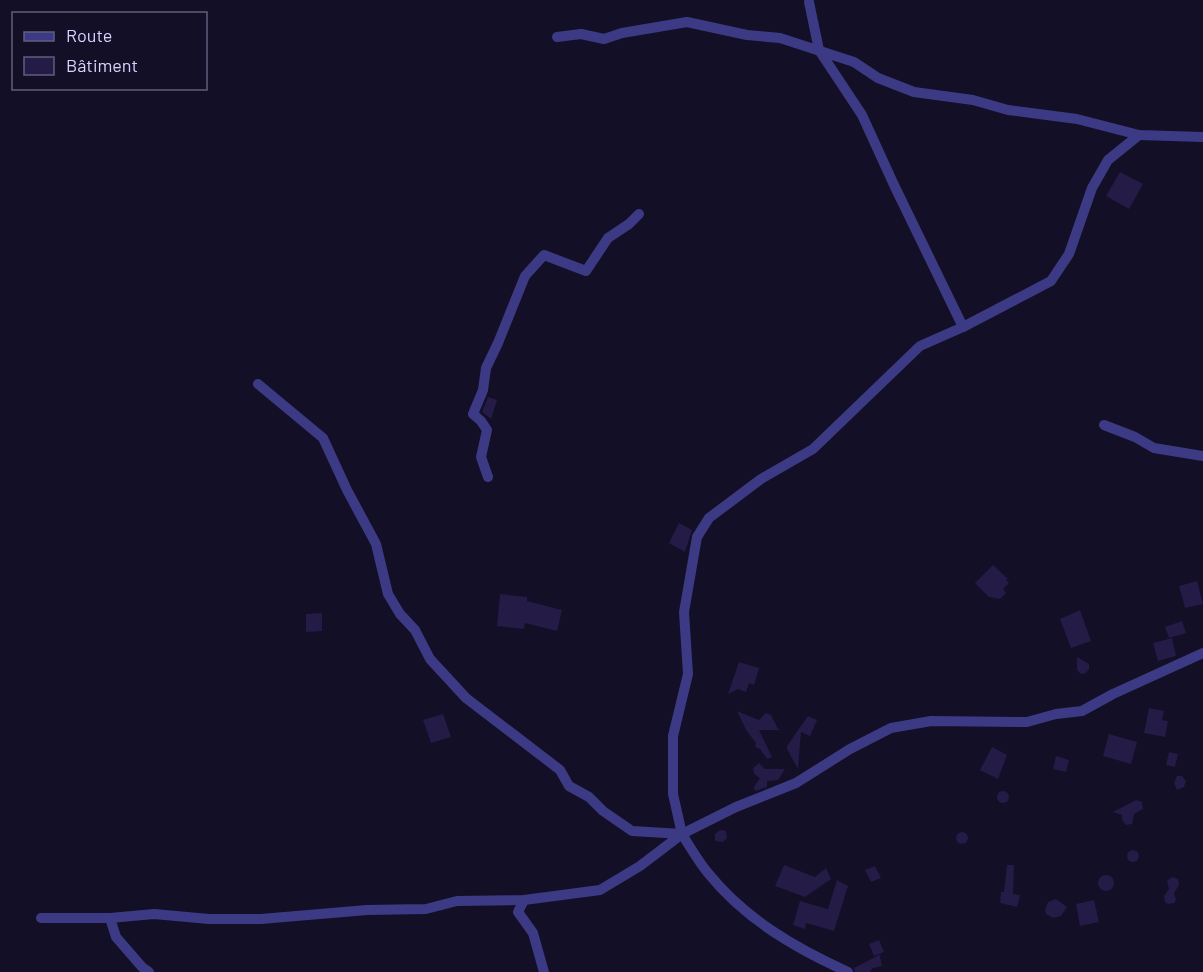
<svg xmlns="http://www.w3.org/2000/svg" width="1203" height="972" font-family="Barlow,sans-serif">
  <rect width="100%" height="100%" fill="#130f26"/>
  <!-- building -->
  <g fill="#241b47">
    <path d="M1120 172 1143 184 1129 209 1106 196Z"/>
    <path d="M488 397 497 400 491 419 482 412Z"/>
    <path d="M679 523 692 530 685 552 669 543Z"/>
    <path d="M993 565 1008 579 1006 580 1009 583 1003 589 1006 593 1000 599 989 597 975 583Z"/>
    <path d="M1197 581 1203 604 1185 608 1179 586Z"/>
    <path d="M500 594 527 597V601L562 610 557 631 525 623 524 629 497 626Z"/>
    <path d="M1080 610 1091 641 1071 648 1060 619Z"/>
    <path d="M322 613V631L306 632V614Z"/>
    <path d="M1182 621 1186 633 1169 638 1165 627Z"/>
    <path d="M1172 638 1176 656 1158 661 1153 643Z"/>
    <path d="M1077 657 1089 664V669L1086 673 1081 674 1077 670Z"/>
    <path d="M739 662 759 668 754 685 749 683 746 692 738 689 728 694Z"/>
    <path d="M1149 708 1164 711 1162 720 1168 721 1165 737 1144 733Z"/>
    <path d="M737 711 759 720 766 713 771 715 778 729 781 730H759L772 757 767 759 760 749 755 747 756 743 746 730Z"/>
    <path d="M443 714 451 737 431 743 423 720Z"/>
    <path d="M808 716 817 720 810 736 801 732 798 769 787 749V746Z"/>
    <path d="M1109 734 1137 742 1131 764 1103 756Z"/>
    <path d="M992 747 1007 755 998 779 980 770Z"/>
    <path d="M1169 752 1178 754 1175 767 1166 765Z"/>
    <path d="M1056 756 1069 760 1066 772 1053 769Z"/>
    <path d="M759 763 765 769H785L778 780 767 781V787L755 791 754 787 760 778 754 774 753 768Z"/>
    <path d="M1177 776H1182L1186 781 1184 787 1177 790 1174 783Z"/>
    <circle cx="1003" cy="797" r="6"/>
    <path d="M1136 800 1142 802 1143 809 1134 814 1132 824 1126 825 1122 820V815L1113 812Z"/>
    <path d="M720 830 726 831 727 838 723 842 715 841V834Z"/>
    <circle cx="962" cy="838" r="6"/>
    <circle cx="1133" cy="856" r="6"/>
    <path d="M784 865 815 877 826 868 831 879 805 897 775 886Z"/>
    <path d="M1007 865H1014L1013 894 1020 895 1017 907 1000 903 1001 892H1004Z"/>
    <path d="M875 866 881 878 871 882 865 870Z"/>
    <circle cx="1106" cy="883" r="8"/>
    <path d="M1172 877 1178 879 1179 885 1174 893 1176 900 1174 903 1168 904 1165 902 1164 896 1169 889 1167 881Z"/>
    <path d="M837 880 848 886 834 931 806 923 805 929 793 925 800 901 828 909Z"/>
    <path d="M1056 899 1067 907 1061 916 1053 918 1046 914 1045 910 1048 902Z"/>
    <path d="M1094 900 1099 922 1080 926 1076 904Z"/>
    <path d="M879 940 884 952 874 956 869 944Z"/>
    <path d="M881 954 880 957 882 966 873 968 870 972H855L854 968Z"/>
  </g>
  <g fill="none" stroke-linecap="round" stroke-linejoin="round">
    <!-- street -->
    <g stroke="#3d3a85" stroke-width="10">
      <path d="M809 2 819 50 862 115 894 185 963 327"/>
      <path d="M557 37 581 34 604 39 622 33 687 22 747 35 780 38 854 62 878 78 914 92 973 100 1008 110 1077 119 1139 135 1203 137"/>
      <path d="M258 384 323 438 347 490 376 544 388 594 400 614 415 630 430 659 466 698 560 770 569 786 589 797 603 811 632 831 682 834C690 847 698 861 708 873 745 919 795 948 848 972"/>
      <path d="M1104 425 1135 437 1154 448 1203 456"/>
      <path d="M488 477 481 457 487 430 481 421 473 414 483 390 486 368 498 343 525 276 544 255 586 271 608 238 629 224 639 214"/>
      <path d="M682 834 673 794V736L688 674 684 612 697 537 709 518 761 479 813 449 920 346 963 327 1051 281 1069 254 1092 188 1108 160 1139 135"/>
      <path d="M524 900 518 912 533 933 544 972"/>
      <path d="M41 918H110L154 914 209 919H261L367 910 426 909 457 901 524 900 600 890 640 866 682 834 736 807 796 783 850 749 891 728 931 721 1027 722 1056 714 1082 711 1113 694 1203 653"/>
      <path d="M110 918 116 937 142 967 149 972"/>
    </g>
  </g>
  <!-- legend -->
  <rect x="12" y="12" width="195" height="78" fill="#130f26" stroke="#625e7d" stroke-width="1.5"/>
  <rect x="24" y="32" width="30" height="9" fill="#3d3a85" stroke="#625e7d" stroke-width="1.5"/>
  <text x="66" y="42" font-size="18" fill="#d9d4ff">Route</text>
  <rect x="24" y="57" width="30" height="18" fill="#241b47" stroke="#625e7d" stroke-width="1.5"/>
  <text x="66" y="72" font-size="18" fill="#d9d4ff">Bâtiment</text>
</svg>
